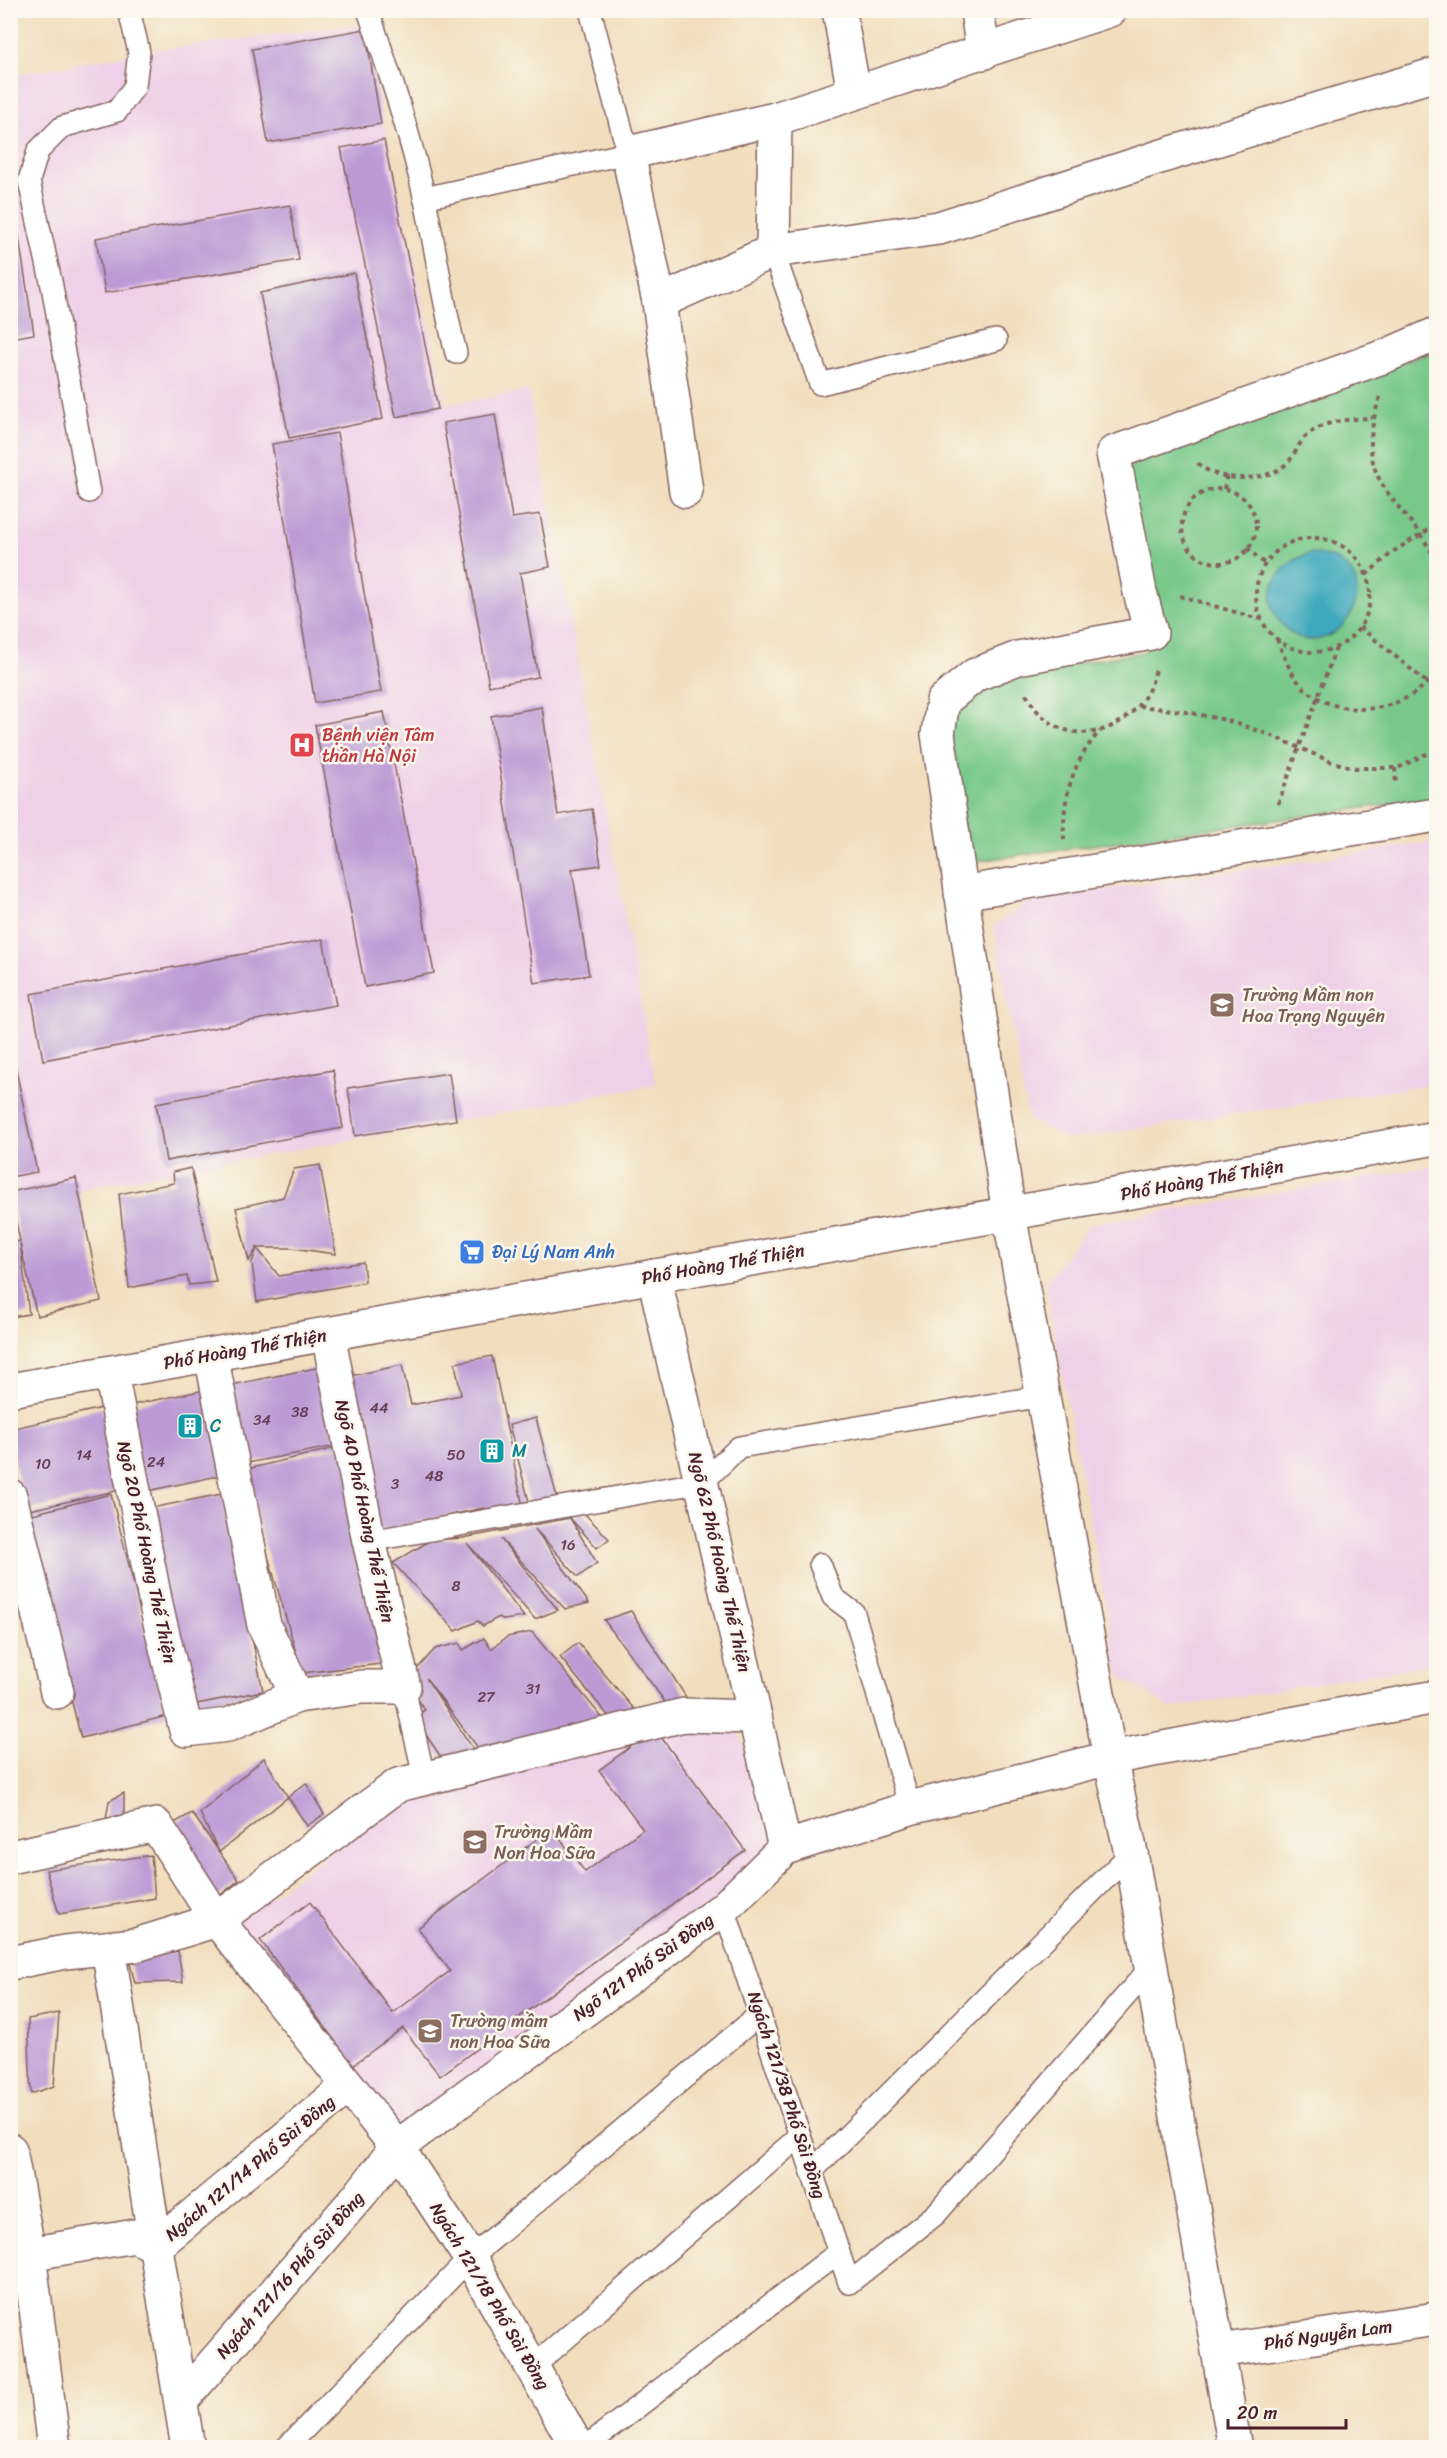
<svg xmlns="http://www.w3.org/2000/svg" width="1447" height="2458" font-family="Sriracha,sans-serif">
  <rect width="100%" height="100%" fill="#fbf7ec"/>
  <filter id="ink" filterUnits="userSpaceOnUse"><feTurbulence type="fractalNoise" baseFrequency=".0167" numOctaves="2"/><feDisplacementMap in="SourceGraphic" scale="12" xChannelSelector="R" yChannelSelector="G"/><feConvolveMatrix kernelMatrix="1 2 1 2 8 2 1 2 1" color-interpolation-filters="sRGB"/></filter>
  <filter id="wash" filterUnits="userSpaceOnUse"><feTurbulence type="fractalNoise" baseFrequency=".008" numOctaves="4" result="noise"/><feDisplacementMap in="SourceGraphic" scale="24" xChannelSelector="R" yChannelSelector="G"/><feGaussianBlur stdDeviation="1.35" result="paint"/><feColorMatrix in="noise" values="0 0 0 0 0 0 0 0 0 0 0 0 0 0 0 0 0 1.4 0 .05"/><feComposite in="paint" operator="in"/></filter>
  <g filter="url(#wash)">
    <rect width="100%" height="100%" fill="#f1debe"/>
    <!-- built -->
    <g fill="#eed0e8">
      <path d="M362 24 446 405 528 390 656 1085 11 1201V76L139 52Z"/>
      <path d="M1436 842V1084L1067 1139 1029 1121 994 926 1032 900Z"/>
      <path d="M1436 1166V1663L1171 1708 1119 1675 1045 1284 1090 1224Z"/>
      <path d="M667 1724 738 1728 776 1856 399 2140 236 1923 429 1778Z"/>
    </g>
    <!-- green -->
    <path fill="#77c889" stroke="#60745a" stroke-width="1.5" d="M1426 354H1436V798L978 861 962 840 948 715 968 693 1028 671 1144 652 1153 634 1121 476 1143 456Z"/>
    <!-- water -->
    <path fill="#3ca9bc" stroke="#436474" stroke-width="1.5" d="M1311 553C1407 563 1331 683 1281 623 1257 594 1281 561 1311 553Z"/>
    <g id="blocks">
      <!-- building -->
      <g fill="#bc9bd5">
        <path d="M365 29 381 124 268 143 252 49Z"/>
        <path d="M384 140 438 409 396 417 341 148Z"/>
        <path d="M10 180 34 334 10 338Z"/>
        <path d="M290 205 299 260 105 293 96 238Z"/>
        <path d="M354 273 383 419 289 438 260 293Z"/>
        <path d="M495 414 512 518 540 514 550 567 520 573 538 677 489 686 443 423Z"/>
        <path d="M337 433 381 692 315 703 272 444Z"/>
        <path d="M542 707 558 815 592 809 601 865 572 869 589 975 534 983 491 716Z"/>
        <path d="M384 712 434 973 365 987 315 725Z"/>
        <path d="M323 939 336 1005 43 1060 31 994Z"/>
        <path d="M10 1040 37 1172 10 1177Z"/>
        <path d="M333 1070 343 1128 166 1161 156 1103Z"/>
        <path d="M449 1073 456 1120 355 1136 348 1088Z"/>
        <path d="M320 1165 336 1254 292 1248H257L249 1261 236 1208 283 1197 294 1169Z"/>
        <path d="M191 1168 216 1282 189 1285 187 1276 129 1288 119 1194 174 1183 173 1172Z"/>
        <path d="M76 1178 101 1301 37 1316 20 1243 29 1314 10 1317V1244L20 1241 10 1192Z"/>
        <path d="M257 1248 279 1276 363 1262 365 1282 257 1302 252 1263Z"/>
        <path d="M492 1356 523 1507 486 1515 484 1508 373 1532 341 1378 402 1365 411 1405 461 1395 455 1363Z"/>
        <path d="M326 1366 341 1445 242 1464 226 1386Z"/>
        <path d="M215 1388 232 1473 138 1493 121 1407Z"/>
        <path d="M102 1408 120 1490 25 1511 10 1442V1429Z"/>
        <path d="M536 1418 558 1501 531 1509 509 1425Z"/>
        <path d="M344 1446 389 1663 302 1673 243 1470Z"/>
        <path d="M111 1494 167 1716 81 1738 25 1516Z"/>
        <path d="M222 1494 263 1691 186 1706 146 1509Z"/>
        <path d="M579 1508 609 1539 597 1548 570 1518Z"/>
        <path d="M570 1518 597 1563 578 1577 535 1529 589 1603 565 1609 501 1539 558 1610 535 1619 467 1543 524 1617 504 1620 499 1617 483 1626 478 1621 456 1631 393 1563 431 1540 463 1538Z"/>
        <path d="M631 1611 688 1700 669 1707 604 1620Z"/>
        <path d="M532 1632 605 1721 484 1756 426 1678 478 1756 447 1766 414 1717 425 1710 403 1677 418 1668 435 1649 459 1643 463 1650 484 1638 491 1649 507 1637Z"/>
        <path d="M578 1643 641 1717 614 1723 560 1657Z"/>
        <path d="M655 1729 745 1850 440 2076 403 2028 353 2065 260 1940 310 1902 393 2013 450 1971 418 1928 552 1828 585 1872 643 1829 599 1770Z"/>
        <path d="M264 1758 288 1797 219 1852 200 1813Z"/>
        <path d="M306 1783 324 1814 307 1826 288 1797Z"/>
        <path d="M124 1793V1823L105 1826 109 1801Z"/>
        <path d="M192 1813 239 1880 212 1902 167 1827Z"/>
        <path d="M151 1855 155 1898 59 1914 46 1870Z"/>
        <path d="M178 1951 183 1982 135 1983 129 1960Z"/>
        <path d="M59 2013 54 2086 31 2094 28 2019Z"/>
      </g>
    </g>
  </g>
  <g filter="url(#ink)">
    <use href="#blocks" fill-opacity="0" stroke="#84625e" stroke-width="1.5"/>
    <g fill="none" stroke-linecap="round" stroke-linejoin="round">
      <!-- service casing -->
      <g stroke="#84625e" stroke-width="24">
        <g id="service">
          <path d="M368 10C389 72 411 136 425 200 436 251 443 303 456 353"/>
          <path d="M424 198 628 153 590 10"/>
          <path d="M773 251 820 384 996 340"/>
          <path d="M89 492 52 286 29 181 38 151 62 127 117 111 135 86 139 52 129 10"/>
          <path d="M369 1541 703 1482 739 1447 1043 1396"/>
          <path d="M820 1564 833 1597 854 1613 910 1808"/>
          <path d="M404 1687 424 1777"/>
          <path d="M724 1908 849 2283 936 2214 1151 1967"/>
          <path d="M812 2171 1131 1853"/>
          <path d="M534 2366 800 2136"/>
          <path d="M286 2448 470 2258 760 2014"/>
          <path d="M584 2448 839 2252"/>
        </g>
      </g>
      <!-- minor casing -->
      <g stroke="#84625e" stroke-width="36">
        <g id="minor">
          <path d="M839 10 854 92"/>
          <path d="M977 10 983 53"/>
          <path d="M1110 10 775 119 628 153 659 302 773 251 939 228 1172 153 1436 74"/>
          <path d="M773 251 775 119"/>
          <path d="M659 302 686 491"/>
          <path d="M961 893 1436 815"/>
          <path d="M654 1276 785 1848"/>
          <path d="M211 1355 264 1625 297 1696"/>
          <path d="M111 1373 157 1610 186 1730 228 1725 297 1696 362 1687H404L369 1541 328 1334"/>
          <path d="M10 1496 57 1692"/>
          <path d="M10 1857 156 1825 217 1920 397 2147 724 1908 785 1848 910 1808 1110 1758 1436 1697"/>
          <path d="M108 1948 188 2448"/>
          <path d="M10 1963 65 1952 136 1945 217 1920 398 1785 684 1715 755 1717"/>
          <path d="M10 2150 29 2254 54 2448"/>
          <path d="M10 2257 135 2236 156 2246 348 2086"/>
          <path d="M181 2401 362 2192 397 2147 470 2258 578 2448"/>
          <path d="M1235 2448 1131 1853 1110 1758 1009 1214 938 734 943 701 975 675 1018 658 1151 633 1140 592 1113 453 1388 355 1436 334"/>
        </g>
      </g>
      <!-- tertiary casing -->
      <g stroke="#84625e" stroke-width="36">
        <g id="tertiary">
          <path d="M10 1390 1436 1138"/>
          <path d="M1219 2351 1436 2319"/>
        </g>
      </g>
      <!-- path -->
      <g stroke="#84625e" stroke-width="4" stroke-dasharray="4.5 4.5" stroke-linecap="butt">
        <path d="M1380 397C1350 486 1401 493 1436 560"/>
        <path d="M1198 463C1216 483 1264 482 1284 466 1295 457 1297 445 1306 436 1324 420 1350 419 1372 418"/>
        <path d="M1224 489 1227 475"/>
        <circle cx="1219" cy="526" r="37"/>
        <circle cx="1313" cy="595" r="57"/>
        <path d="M1247 548 1265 564"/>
        <path d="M1366 575 1394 551 1436 525"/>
        <path d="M1180 596 1259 619"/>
        <path d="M1360 627 1436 690"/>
        <path d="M1277 639C1284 657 1290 674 1304 688 1341 722 1408 713 1436 672"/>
        <path d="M1026 694C1060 760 1141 735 1156 669"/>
        <path d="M1139 706 1181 711 1226 720 1268 734 1332 762 1356 768H1398L1436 749"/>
        <path d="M1395 768 1396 785"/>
        <path d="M1278 804 1336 648"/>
        <path d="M1064 840C1062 799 1072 762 1100 731"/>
      </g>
      <!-- service -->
      <use href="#service" stroke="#fff" stroke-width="21"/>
      <!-- minor -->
      <use href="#minor" stroke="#fff" stroke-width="33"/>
      <!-- tertiary -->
      <use href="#tertiary" stroke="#fff" stroke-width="33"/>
    </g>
  </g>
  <!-- icons -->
  <defs>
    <g id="hospital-square" transform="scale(1.35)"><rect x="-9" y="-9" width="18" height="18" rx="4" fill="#e0444e" stroke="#fbf7ec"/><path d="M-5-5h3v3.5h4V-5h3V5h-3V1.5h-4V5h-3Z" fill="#fff"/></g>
    <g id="school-square" transform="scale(1.35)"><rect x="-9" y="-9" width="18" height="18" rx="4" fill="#8d6e63" stroke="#fbf7ec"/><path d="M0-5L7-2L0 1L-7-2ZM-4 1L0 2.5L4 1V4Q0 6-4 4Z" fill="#fff"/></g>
    <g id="supermarket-square" transform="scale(1.35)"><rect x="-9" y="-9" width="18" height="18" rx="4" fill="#3f7fe0" stroke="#fbf7ec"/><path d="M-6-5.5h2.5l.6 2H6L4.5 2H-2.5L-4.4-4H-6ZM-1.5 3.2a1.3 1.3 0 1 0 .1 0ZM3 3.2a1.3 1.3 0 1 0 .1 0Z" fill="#fff"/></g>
    <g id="building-square" transform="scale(1.35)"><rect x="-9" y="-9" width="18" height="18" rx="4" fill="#0f9aa8" stroke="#fbf7ec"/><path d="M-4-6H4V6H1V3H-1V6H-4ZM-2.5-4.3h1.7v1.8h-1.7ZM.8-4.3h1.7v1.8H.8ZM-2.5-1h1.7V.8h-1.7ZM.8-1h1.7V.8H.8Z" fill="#fff"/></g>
  </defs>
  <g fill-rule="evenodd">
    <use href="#hospital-square" x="302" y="745"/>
    <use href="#school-square" x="1222" y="1005"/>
    <use href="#supermarket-square" x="472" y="1252"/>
    <use href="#building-square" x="190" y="1426"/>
    <use href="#building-square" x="492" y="1451"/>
    <use href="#school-square" x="475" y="1842"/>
    <use href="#school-square" x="430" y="2031"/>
  </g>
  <g text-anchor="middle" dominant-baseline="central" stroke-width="5" stroke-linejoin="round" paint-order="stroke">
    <!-- number labels -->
    <g font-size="15" fill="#663e56">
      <text x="379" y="1408">44</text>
      <text x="300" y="1412">38</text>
      <text x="262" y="1420">34</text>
      <text x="84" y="1455">14</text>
      <text x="456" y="1455">50</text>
      <text x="156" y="1462">24</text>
      <text x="43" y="1464">10</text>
      <text x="434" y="1476">48</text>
      <text x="395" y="1484">3</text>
      <text x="568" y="1545">16</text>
      <text x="456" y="1586">8</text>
      <text x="533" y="1689">31</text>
      <text x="486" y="1697">27</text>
    </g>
    <!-- health labels -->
    <g font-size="18" fill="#be3a42" stroke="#fbf7ec" text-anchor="start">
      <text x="322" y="735">Bệnh viện Tâm<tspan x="322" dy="21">thần Hà Nội</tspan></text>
    </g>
    <!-- education labels -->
    <g font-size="18" fill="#785e54" stroke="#fbf7ec" text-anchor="start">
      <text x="1242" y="995">Trường Mầm non<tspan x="1242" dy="21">Hoa Trạng Nguyên</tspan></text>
      <text x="494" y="1832">Trường Mầm<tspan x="494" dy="21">Non Hoa Sữa</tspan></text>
      <text x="450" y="2021">Trường mầm<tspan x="450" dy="21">non Hoa Sữa</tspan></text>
    </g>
    <!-- street labels -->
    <g font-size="18" fill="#4a1f2b" stroke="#fbf7ec">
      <text transform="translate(1202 1180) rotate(-10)">Phố Hoàng Thế Thiện</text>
      <text transform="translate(723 1264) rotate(-10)">Phố Hoàng Thế Thiện</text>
      <text transform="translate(245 1349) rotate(-10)">Phố Hoàng Thế Thiện</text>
      <text transform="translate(365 1511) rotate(78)">Ngõ 40 Phố Hoàng Thế Thiện</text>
      <text transform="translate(147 1552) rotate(78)">Ngõ 20 Phố Hoàng Thế Thiện</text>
      <text transform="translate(720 1562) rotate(77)">Ngõ 62 Phố Hoàng Thế Thiện</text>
      <text transform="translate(643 1967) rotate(-36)">Ngõ 121 Phố Sài Đồng</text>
      <text transform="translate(787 2095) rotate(72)">Ngách 121/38 Phố Sài Đồng</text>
      <text transform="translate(250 2168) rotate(-40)">Ngách 121/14 Phố Sài Đồng</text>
      <text transform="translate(290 2275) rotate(-49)">Ngách 121/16 Phố Sài Đồng</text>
      <text transform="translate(490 2296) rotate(59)">Ngách 121/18 Phố Sài Đồng</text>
      <text transform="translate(1328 2335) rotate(-8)">Phố Nguyễn Lam</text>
    </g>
    <!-- shop labels -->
    <g font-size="18" fill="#366cbe" stroke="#fbf7ec" text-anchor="start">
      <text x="492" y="1252">Đại Lý Nam Anh</text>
    </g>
    <!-- culture labels -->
    <g font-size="18" fill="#0d838f" stroke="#fbf7ec" text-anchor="start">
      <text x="210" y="1426">C</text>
      <text x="512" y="1451">M</text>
    </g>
  </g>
  <!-- margin -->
  <rect width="1447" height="2458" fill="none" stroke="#fbf7ec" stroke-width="36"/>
  <!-- scale -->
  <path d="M1228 2419v9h118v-9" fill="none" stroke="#4a1f2b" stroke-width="3"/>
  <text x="1237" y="2419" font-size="18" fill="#4a1f2b" stroke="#fbf7ec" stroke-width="4.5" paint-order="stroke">20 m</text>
</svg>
